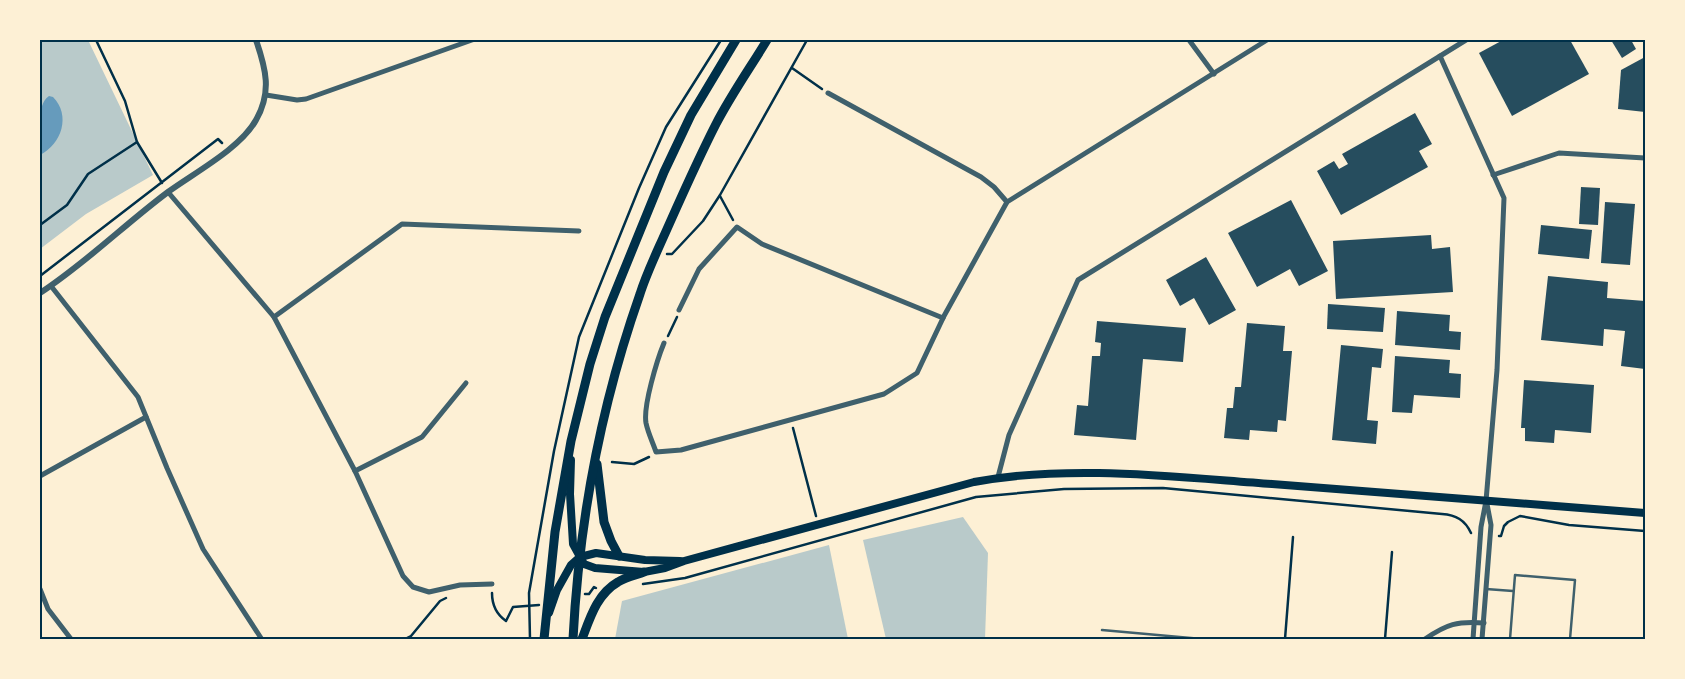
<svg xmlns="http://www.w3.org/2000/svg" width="1685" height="679" font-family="Mulish,sans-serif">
  <rect width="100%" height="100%" fill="#fdf0d5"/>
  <!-- green -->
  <g fill="#b9caca">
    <path d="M40 40H88L153 175 86 214 40 249Z"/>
    <path d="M963 517 988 553 985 639H886L863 540Z"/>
    <path d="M829 545 848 639H615L622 601Z"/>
  </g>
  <!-- water -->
  <path fill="#669bbc" d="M49 96 53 97C71 115 62 144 40 155 40 140 35 105 49 96Z"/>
  <!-- building -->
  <g fill="#264d5e">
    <path d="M1503 40H1570L1589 74 1512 116 1479 53Z"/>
    <path d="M1611 40H1631L1636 49 1622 58Z"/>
    <path d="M1645 57V112L1618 109 1621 70Z"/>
    <path d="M1415 113 1432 144 1419 151 1428 167 1341 215 1317 171 1334 161 1339 169 1348 164 1342 154Z"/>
    <path d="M1581 187 1600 188 1598 225 1579 224Z"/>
    <path d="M1291 200 1328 271 1299 286 1290 269 1257 287 1228 233Z"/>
    <path d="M1605 202 1635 204 1630 265 1601 263Z"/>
    <path d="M1541 225 1592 230 1589 259 1538 254Z"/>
    <path d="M1431 235 1432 249 1450 247 1453 292 1336 299 1333 241Z"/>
    <path d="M1206 257 1236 310 1209 325 1194 298 1180 306 1166 280Z"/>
    <path d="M1548 276 1608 282 1607 298 1645 301V369L1621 366 1625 331 1604 329 1603 346 1541 340Z"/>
    <path d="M1328 304 1385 308 1383 332 1327 329Z"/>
    <path d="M1397 311 1450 315 1449 331 1461 332 1460 350 1395 345Z"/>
    <path d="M1097 321 1186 328 1183 362 1143 359 1136 440 1074 435 1077 405 1088 406 1092 356H1100L1101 343 1095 342Z"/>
    <path d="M1247 323 1285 326 1283 351H1292L1286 421 1278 420 1277 432 1250 430 1249 440 1224 438 1227 408H1233L1235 387H1241Z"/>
    <path d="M1341 345 1383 349 1381 368 1372 367 1367 420 1378 421 1376 444 1332 440Z"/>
    <path d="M1395 356 1450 360 1449 373 1461 374 1460 398 1414 395 1412 413 1392 412Z"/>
    <path d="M1524 380 1594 385 1591 433 1555 430 1554 443 1525 441V428H1521Z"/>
  </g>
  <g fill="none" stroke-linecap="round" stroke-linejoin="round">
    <!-- path -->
    <g stroke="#003049" stroke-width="2.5">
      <path d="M96 40 125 101 137 142"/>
      <path d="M792 68 822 89"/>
      <path d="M720 196 733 220"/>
      <path d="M40 225 67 205 88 174 137 142 162 183"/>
      <path d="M667 254H672L703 221 720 195 807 40"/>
      <path d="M40 276 218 139 222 143"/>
      <path d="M668 336 677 317"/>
      <path d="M793 428 816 516"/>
      <path d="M612 462 634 464 649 457"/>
      <path d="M1499 536H1501L1504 526 1508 522 1520 516 1569 525 1645 531"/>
      <path d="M643 584 685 578 976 497 1064 489 1163 488 1442 514C1456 515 1465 520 1471 533"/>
      <path d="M492 593C492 604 496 614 506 621L513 607 539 605"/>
      <path d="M585 594H589L594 587 596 588"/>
      <path d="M405 639 411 636 440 601 446 598"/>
      <path d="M530 639 529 593 554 451 579 337 639 188 666 127 721 40"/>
      <path d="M1285 639 1293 537"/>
      <path d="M1385 639 1392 552"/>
    </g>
    <!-- service -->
    <g stroke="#3f606c" stroke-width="2.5">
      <path d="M1486 589 1513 591"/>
      <path d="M1102 630 1202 639"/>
      <path d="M1510 639 1515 575 1575 580 1570 639"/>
    </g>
    <!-- minor -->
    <g stroke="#3f606c" stroke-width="5">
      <path d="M1189 40 1214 74"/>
      <path d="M1440 56 1504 198 1497 370 1486 501 1481 527 1473 639"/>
      <path d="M828 93 981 177 994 187 1007 202"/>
      <path d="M266 95 297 100 306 99 472 40"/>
      <path d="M1493 175 1559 153 1645 158"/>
      <path d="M168 192 274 317 355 471 403 576 413 587 429 592 460 585 492 584"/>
      <path d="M51 286 138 397 167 468 203 549 261 638"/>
      <path d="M679 310 699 269 737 227 762 244 943 318"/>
      <path d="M274 317 402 224 579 231"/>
      <path d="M664 343C657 360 643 406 646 423 648 433 653 443 656 452L681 450 884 394 917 373 944 316 1007 202 1267 40"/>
      <path d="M355 471 422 437 466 383"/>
      <path d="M40 476 146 417"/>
      <path d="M998 477 1009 435 1078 280 1466 40"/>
      <path d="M40 589 48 609 71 639"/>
      <path d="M1425 639C1447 624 1457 621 1484 623"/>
      <path d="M1482 639 1491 525 1487 504"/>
    </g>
    <!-- tertiary -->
    <path stroke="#3f606c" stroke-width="6" d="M40 293C86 263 125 224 168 192 194 173 241 148 256 120 272 92 266 69 256 40"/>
    <!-- secondary -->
    <g stroke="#003049" stroke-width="8">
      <path d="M571 460 570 494 573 544 584 564 595 568 644 572 665 568 684 561 974 482C1070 464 1174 477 1272 484 1396 494 1521 503 1645 513"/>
      <path d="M549 613 557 590 571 565 580 557 596 553 645 560 680 561"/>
    </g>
    <!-- trunk -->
    <g stroke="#003049" stroke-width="9">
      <path d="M597 464 604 522 611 541 619 556"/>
      <path d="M544 639 555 532 571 441 590 364 605 317 664 172 691 115 736 40"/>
      <path d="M573 639C579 522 601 405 640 294 646 275 655 256 663 238 680 200 697 161 716 124 731 95 750 68 767 40"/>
      <path d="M582 639C590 618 597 594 618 582 626 577 636 575 644 572"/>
    </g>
  </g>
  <!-- border -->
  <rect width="1685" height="679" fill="none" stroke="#fdf0d5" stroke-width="82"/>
  <rect x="41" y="41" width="1603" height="597" fill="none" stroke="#003049" stroke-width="2"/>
</svg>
